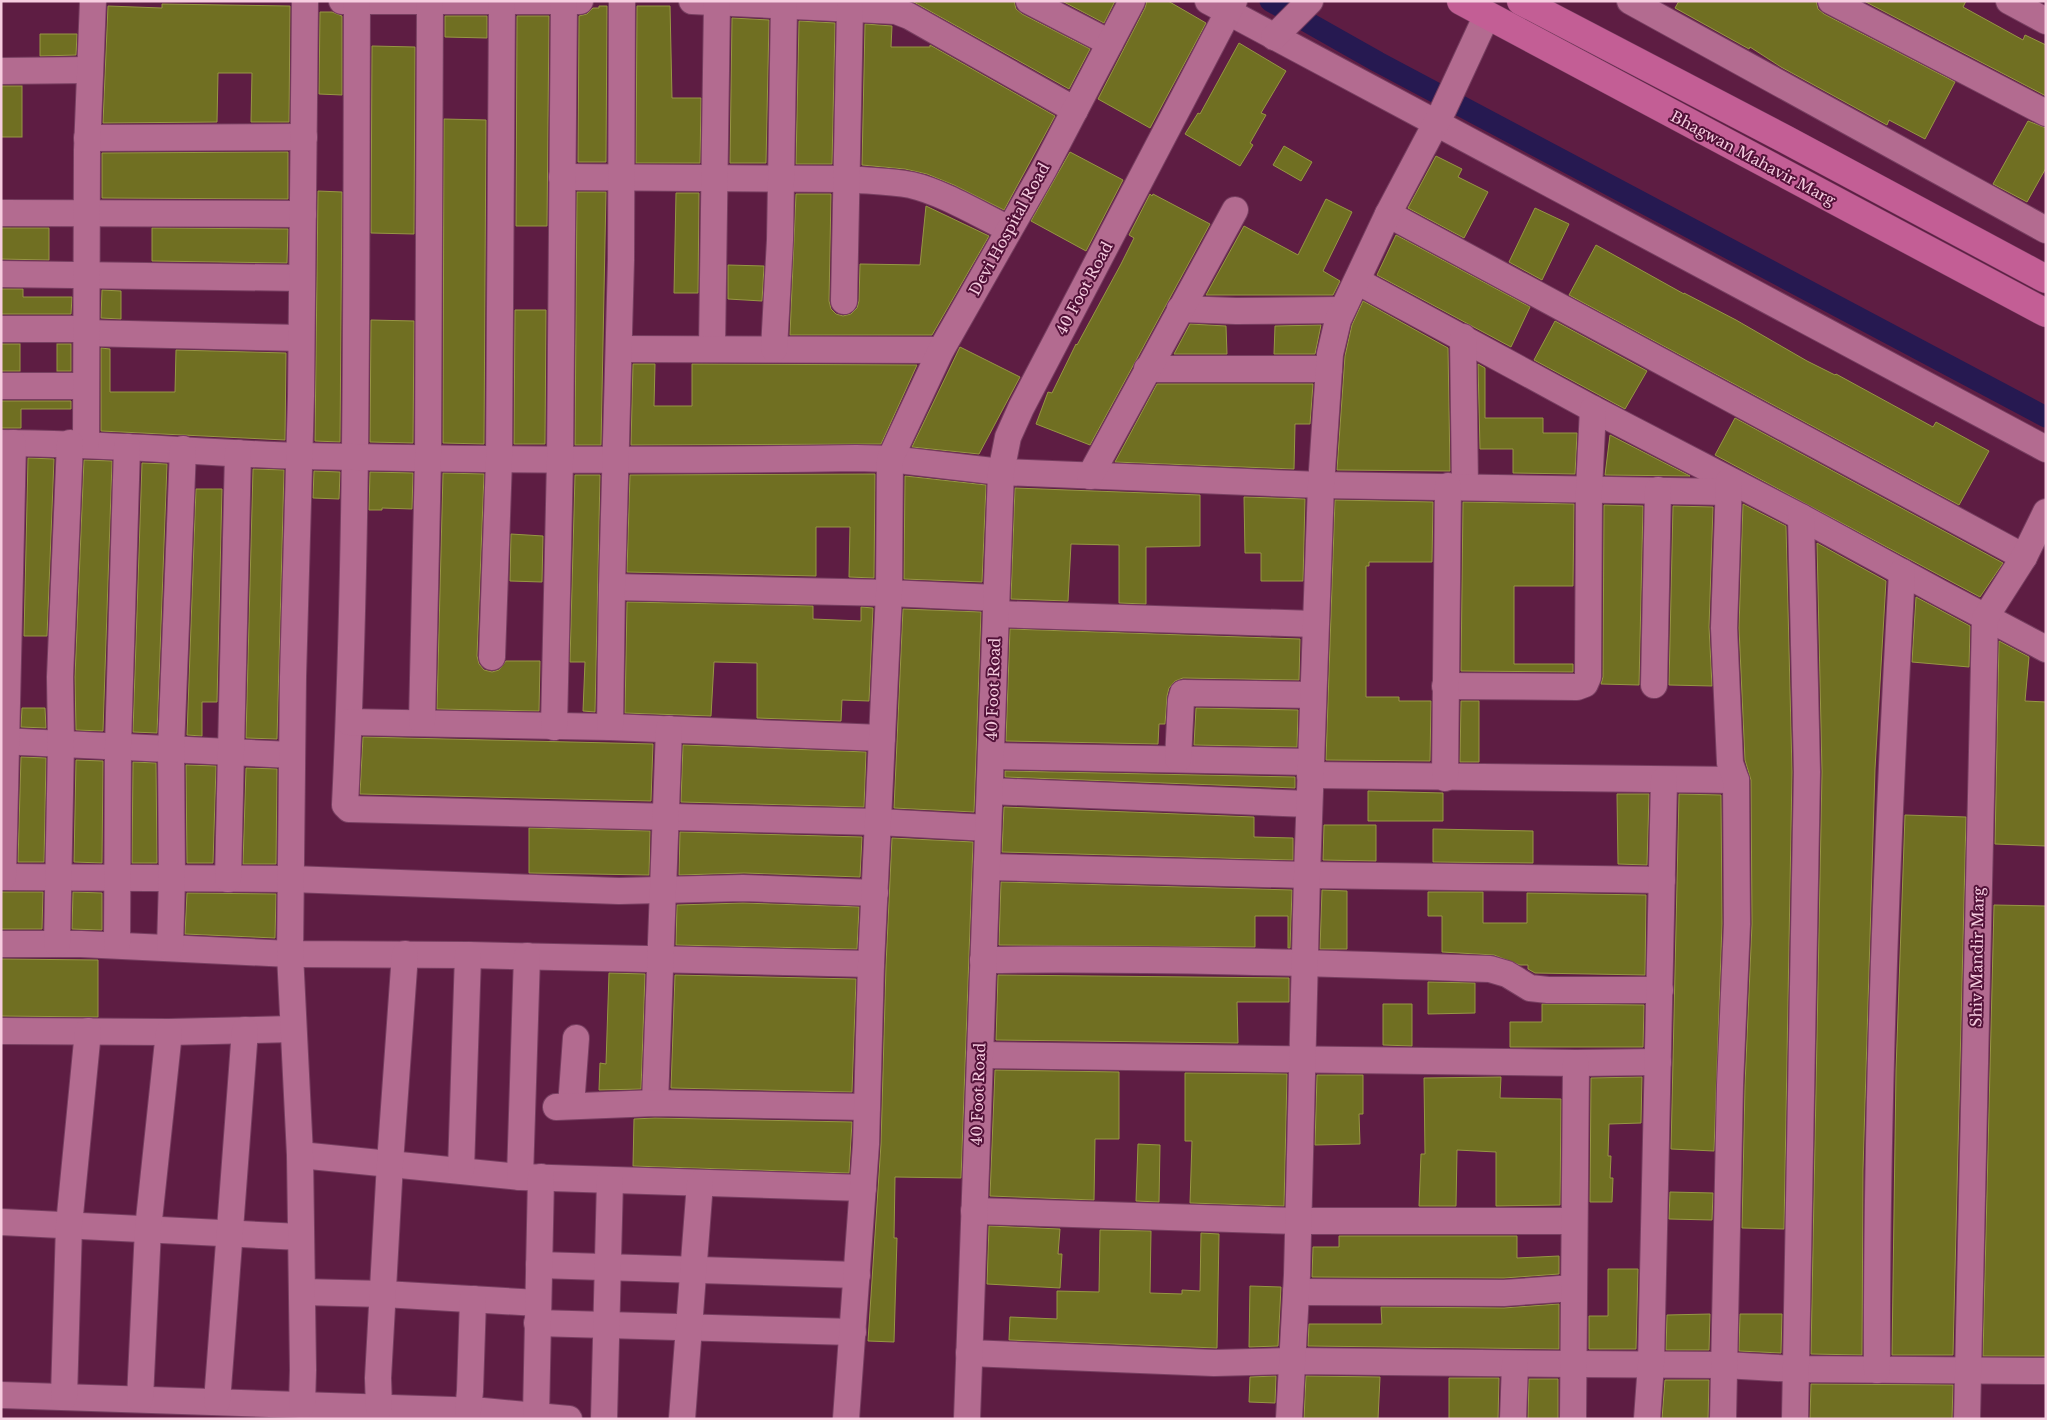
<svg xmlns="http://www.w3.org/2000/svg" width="2047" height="1420" font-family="'Libre Baskerville',serif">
  <rect width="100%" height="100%" fill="#5e1d43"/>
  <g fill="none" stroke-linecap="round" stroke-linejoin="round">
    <!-- canal -->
    <path stroke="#261951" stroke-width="21" d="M1270 1 1378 62 2046 417"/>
  </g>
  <!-- building -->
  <g fill="#706f22" stroke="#979644">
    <path d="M912 1H1014L1016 9 1022 14 1090 49 1069 89Z"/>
    <path d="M1062 1H1115L1104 23Z"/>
    <path d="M1147 1H1168L1206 23 1150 128 1098 99 1145 8Z"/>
    <path d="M1679 1H1816L1818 9 1824 14 1955 82 1925 139 1889 120 1887 125 1781 67 1750 47 1749 49 1675 8Z"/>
    <path d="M1864 1H1966L1963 7 2023 40 2025 35 2046 45V96Z"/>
    <path d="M162 4 290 6 289 122H251L252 73H218L217 122 103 123 108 6 162 8Z"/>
    <path d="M599 6H607L606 162H578L579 16 587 14 593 8H599Z"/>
    <path d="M637 6H670L672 98H701L700 163H636Z"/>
    <path d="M320 12H332L342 16V95L319 94Z"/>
    <path d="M445 16H487V38L445 37Z"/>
    <path d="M517 16H549L547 226H516Z"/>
    <path d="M732 18 769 20 766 163H730Z"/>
    <path d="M799 21 835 23 832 164H796Z"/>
    <path d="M865 24 892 26 891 47H930V45L1055 116 1004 210 954 185 927 174 905 169 862 165Z"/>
    <path d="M40 34H77L76 55 40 56Z"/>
    <path d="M1239 43 1286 71 1261 113 1266 115 1250 143 1253 145 1240 166 1185 134 1198 113 1200 114Z"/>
    <path d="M372 46 415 47 414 234 371 233Z"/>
    <rect x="1" y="86" width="21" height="51"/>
    <path d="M444 119 486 120 484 444 443 443Z"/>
    <path d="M2028 121 2046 128V168L2027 202 1993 184Z"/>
    <path d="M1284 146 1312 162 1301 181 1273 165Z"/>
    <path d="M288 152V199L102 198V153Z"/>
    <path d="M1070 152 1123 180 1086 251 1031 221Z"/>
    <path d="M1436 156 1462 169 1458 177 1488 192 1464 238 1408 208Z"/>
    <path d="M318 191 342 192 340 442 315 441Z"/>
    <path d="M577 192H606L601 445H575Z"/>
    <path d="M676 193H699L698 293H674Z"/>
    <path d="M796 194H831L829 301 831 309 836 314 843 316 851 314 857 308 859 301 860 264 920 265 926 206 989 236 932 335H790Z"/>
    <path d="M1150 194 1152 196 1153 194 1210 224 1090 445 1036 424 1048 392 1052 393 1076 344 1077 345 1121 264 1134 238 1129 235Z"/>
    <path d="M1326 199 1352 212 1323 271 1340 281 1333 295H1206L1244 226 1298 255Z"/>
    <path d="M1535 208 1569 224 1542 280 1509 262Z"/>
    <path d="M1 228H49V260L1 259Z"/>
    <path d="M152 228 288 229 287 263 152 261Z"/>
    <path d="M1396 235 1530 307 1511 347 1377 275Z"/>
    <path d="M1596 245 1684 294V293L1736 320 1807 361 1835 375 1836 374 1933 427 1936 422 1989 451 1959 505 1569 295Z"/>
    <path d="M728 265 764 266 762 301 728 299Z"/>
    <path d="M1 289H23V297H72L71 314H1Z"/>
    <path d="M102 290 121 291V319L101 318Z"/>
    <path d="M1363 301 1448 348 1450 471 1337 470 1345 356 1352 325Z"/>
    <path d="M515 310H546L545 444H514Z"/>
    <path d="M371 320 414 321 413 443 370 442Z"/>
    <path d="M1555 321 1647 371 1625 409 1534 360Z"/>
    <path d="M1190 324 1226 326 1227 354H1174Z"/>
    <path d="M1321 325 1315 354H1274L1275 326Z"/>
    <rect x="1" y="344" width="19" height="27"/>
    <rect x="57" y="344" width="14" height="27"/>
    <path d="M960 347 1020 377 979 454 912 447Z"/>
    <path d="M101 348 110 349V392H175L176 350 286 353 285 440 101 431Z"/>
    <path d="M633 364H655L654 406H692V364L917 365 881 444 631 445Z"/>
    <path d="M1478 364 1485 368V418H1543V433H1577L1575 474 1513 473V449H1480Z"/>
    <path d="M1157 384H1313L1310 424H1295L1294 469 1115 462Z"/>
    <path d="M1 401H71V409H21V428H1Z"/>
    <path d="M1735 418 2003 563 1980 597 1715 455Z"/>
    <path d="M1610 435 1690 476 1605 475Z"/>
    <path d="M28 458 54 459 47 636H24Z"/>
    <path d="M84 460 112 461 103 731 76 730 75 677Z"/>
    <path d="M142 463 167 464 157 733 133 732Z"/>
    <path d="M253 469 284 470 277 739 246 738Z"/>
    <path d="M314 471 340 472 339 499 313 498Z"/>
    <path d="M370 472 413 473 412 509 382 508V510H369Z"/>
    <path d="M443 473 484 474 477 656 479 664 484 670 492 672 499 670 506 661H540L539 711 437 709Z"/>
    <path d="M875 474 874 578 849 577 850 527H816V576L627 572 630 475Z"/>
    <path d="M575 475H600L595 712 583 711 585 662H570Z"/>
    <path d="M905 476 986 485 982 582 904 579Z"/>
    <path d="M1015 488 1200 495V546L1146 547V604L1119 603V545L1071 544 1068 601 1011 599Z"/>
    <path d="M196 489H222L217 702H202V736L187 735Z"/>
    <path d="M1244 497 1305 499 1303 581H1261V553H1245Z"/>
    <path d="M1335 500 1433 502 1432 562H1369V566H1366V697H1399V701H1431L1430 761 1326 760Z"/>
    <path d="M1463 502 1574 504 1573 586H1514V664H1573V672L1461 671Z"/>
    <path d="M1743 504 1786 526 1792 772 1784 1229 1742 1228 1745 1085 1752 924 1751 780 1745 760 1739 628Z"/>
    <path d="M1604 505 1643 506 1639 685 1601 684 1603 677Z"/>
    <path d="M1673 506 1713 507 1709 627 1712 686 1669 685Z"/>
    <path d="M511 534 543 536 542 582 510 581Z"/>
    <path d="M1817 543 1886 581 1875 769 1869 970 1863 1170 1862 1355 1811 1354 1822 772Z"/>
    <path d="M1916 597 1970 626 1969 667 1912 662Z"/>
    <path d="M627 602 813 606V619L861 621V607L873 608 869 701 842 700 841 721 757 718V663L714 662 711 716 625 713Z"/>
    <path d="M903 609 981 612 974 812 894 808Z"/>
    <path d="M1010 629 1300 639 1299 680 1183 678 1175 681 1169 688 1167 696 1165 724H1159L1158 744 1006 741Z"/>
    <path d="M1999 641 2029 657 2025 701 2046 702V846L1995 844Z"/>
    <path d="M1461 701H1479V762H1460Z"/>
    <path d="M22 708H45L46 728 21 727Z"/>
    <path d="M1196 708 1298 710 1297 747 1194 745Z"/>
    <path d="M363 737 653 744 651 801 360 794Z"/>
    <path d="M683 745 866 752 864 807 681 802Z"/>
    <path d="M21 757 46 758 44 862H18Z"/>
    <path d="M76 760 103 761 102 863 74 862Z"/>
    <path d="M133 762 156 763 157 863H132Z"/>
    <path d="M186 765 216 766 213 863H187Z"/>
    <path d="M246 768 277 769 276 864H243Z"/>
    <path d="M1005 771 1295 777V788L1005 777Z"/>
    <path d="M1368 791 1443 793V821H1368Z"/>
    <path d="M1617 794H1649L1647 865 1618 864Z"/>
    <path d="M1679 794 1721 795 1722 924 1714 1151 1671 1149Z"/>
    <path d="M1004 807 1254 817V837L1293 838V860L1002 852Z"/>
    <path d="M1905 815 1966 817 1953 1355H1892L1896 1070Z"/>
    <path d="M1324 825H1376V861L1323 860Z"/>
    <path d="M529 828 650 831 649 875 529 873Z"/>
    <path d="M1433 829 1533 831V863L1433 862Z"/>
    <path d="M680 832 862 837 860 877 744 873 679 875Z"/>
    <path d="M892 838 973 842 961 1178 895 1177 894 1238H897L894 1342 868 1341 881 1144 886 965Z"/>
    <path d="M1001 882 1292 890 1290 948H1288V916H1255V947L999 945Z"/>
    <path d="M1322 890 1347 891V949H1320Z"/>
    <path d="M1 892H43L42 929H1Z"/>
    <path d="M73 892 102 893V930L72 929Z"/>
    <path d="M1428 892H1483V923H1527V893L1646 895 1645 975 1535 973 1528 969V965H1520L1494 955 1442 952V916H1428Z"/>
    <path d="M187 893 276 894 275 938 185 934Z"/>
    <path d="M743 903 859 907 857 949 676 945 677 905Z"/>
    <path d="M1994 905 2046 906V1356H1983Z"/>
    <path d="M1 959 98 960V1017L1 1016Z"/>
    <path d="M609 973 645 974 641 1089 599 1090 600 1063 606 1064Z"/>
    <path d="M675 975 856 979 852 1092 671 1088Z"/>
    <path d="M998 975 1289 978V1002H1237L1238 1043 996 1040Z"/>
    <path d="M1428 982 1475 983V1013L1428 1014Z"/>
    <path d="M1383 1004H1412V1046L1383 1045Z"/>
    <path d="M1542 1004 1644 1005 1643 1047H1510V1022H1542Z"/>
    <path d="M995 1070 1119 1072V1139H1095L1094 1200 990 1196Z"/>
    <path d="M1185 1073 1287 1074 1284 1206 1190 1203 1192 1141H1185Z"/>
    <path d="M1317 1075H1363V1114H1359L1360 1144 1315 1145Z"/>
    <path d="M1501 1077 1500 1098 1561 1099 1560 1205 1496 1206V1152L1457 1150 1456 1206H1419L1421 1154H1425L1424 1078Z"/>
    <path d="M1642 1077 1641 1123 1609 1124 1608 1156H1611L1610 1178H1613L1612 1202H1590L1591 1078Z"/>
    <path d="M655 1118 852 1122 849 1173 633 1166 634 1119Z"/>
    <path d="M1138 1144 1160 1145 1159 1202 1136 1201Z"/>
    <path d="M1670 1192 1713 1193 1712 1220 1669 1219Z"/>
    <path d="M989 1226 1060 1229 1058 1254H1062L1060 1288 987 1284Z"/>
    <path d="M1100 1230 1151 1231 1150 1293 1182 1294V1290L1200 1291 1201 1233 1219 1234 1217 1348 1009 1340 1010 1317 1057 1319V1291L1099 1292Z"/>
    <path d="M1339 1236H1517V1258L1559 1256V1274L1504 1278 1312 1277 1313 1247H1339Z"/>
    <path d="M1608 1269H1638L1636 1349H1589V1316H1608Z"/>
    <path d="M1250 1286 1281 1287 1278 1346 1249 1347Z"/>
    <path d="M1559 1304V1349L1308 1346 1309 1324H1382L1381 1307 1504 1308Z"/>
    <path d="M1710 1314 1709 1350H1666L1667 1315Z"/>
    <path d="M1740 1314H1782L1781 1353 1739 1351Z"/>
    <path d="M1276 1376 1275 1403 1249 1402 1250 1377Z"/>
    <path d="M1306 1376 1380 1377 1378 1419H1304Z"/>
    <path d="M1449 1378H1499L1498 1419H1449Z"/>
    <path d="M1529 1379H1558V1419H1528Z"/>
    <path d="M1665 1380H1709L1708 1419H1662Z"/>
    <path d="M1811 1384 1953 1385 1952 1419H1810Z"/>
  </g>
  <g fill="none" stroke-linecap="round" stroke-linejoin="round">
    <!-- minor casing -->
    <g stroke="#773e60" stroke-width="28">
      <g id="minor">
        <path d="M342 1H580"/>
        <path d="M357 1C356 269 358 537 345 805L349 809 878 822 988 828"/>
        <path d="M692 1 896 11 909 16 1075 110"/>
        <path d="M1029 1 1110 43"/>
        <path d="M1208 1 2046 449"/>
        <path d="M1630 1 2046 230"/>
        <path d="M1831 1 2046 113"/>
        <path d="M2009 1 2046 21"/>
        <path d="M1274 37 1310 1"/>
        <path d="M1 71 90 70"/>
        <path d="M87 138 304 137"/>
        <path d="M562 177 846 179C867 181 889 181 911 185 942 192 980 215 1009 229"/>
        <path d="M1 213 303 214"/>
        <path d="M1388 214 2024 557"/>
        <path d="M1 274 302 278"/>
        <path d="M1357 281 1593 409 1801 517 1942 594 2046 649"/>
        <path d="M844 301 850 8"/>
        <path d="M1180 309 1236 311 1342 310"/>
        <path d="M1 329H86"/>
        <path d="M86 333 301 338"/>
        <path d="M1463 337 1465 487"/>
        <path d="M712 348 717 2"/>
        <path d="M619 349 941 350"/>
        <path d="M774 349 780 240 784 5"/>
        <path d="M1147 369H1329"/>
        <path d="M1 386H86"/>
        <path d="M1 443C102 443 201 453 302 456 487 460 671 461 856 458L890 459 1001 472 1321 485 1729 492"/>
        <path d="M86 444 87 150 93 1"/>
        <path d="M1090 476 1235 210"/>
        <path d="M612 587 889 593 996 598"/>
        <path d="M996 614 1315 624"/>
        <path d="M492 657 499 460 502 1"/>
        <path d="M1654 685 1658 490"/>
        <path d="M1445 686 1577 687 1585 684 1588 677 1589 489 1593 409"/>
        <path d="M349 722 610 727 882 738"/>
        <path d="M422 722 428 458 430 1"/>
        <path d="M554 727 560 460 564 1"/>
        <path d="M610 727 612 587 621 260 622 1"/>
        <path d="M1 741 292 755"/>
        <path d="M991 756 1310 762"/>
        <path d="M1178 759 1181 700 1183 693 1313 695"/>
        <path d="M1310 775 1736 780"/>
        <path d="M1445 778 1448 486"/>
        <path d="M990 791 1309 804"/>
        <path d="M987 867 1307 875 1662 880"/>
        <path d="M1 877 291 879 619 891 743 888 875 893"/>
        <path d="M3 877 13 443"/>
        <path d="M228 879 238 453"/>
        <path d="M1 944H81L290 954 468 955 871 964"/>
        <path d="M57 944 61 744 60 677 70 443"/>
        <path d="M117 945 118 746 127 447"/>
        <path d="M170 948 172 879 171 749 183 449"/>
        <path d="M983 960C1152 958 1321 963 1490 969L1507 974 1530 988 1548 990H1660"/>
        <path d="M1 1031 169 1032 293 1029"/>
        <path d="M980 1055 1576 1063 1658 1062"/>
        <path d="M655 1103 669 729"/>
        <path d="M571 1106 576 1038"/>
        <path d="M556 1107 655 1103 867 1107"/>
        <path d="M300 1155 520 1177 863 1188"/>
        <path d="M461 1170 468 955"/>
        <path d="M520 1177 527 956"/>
        <path d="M974 1211 1298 1221H1574"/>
        <path d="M1 1222 301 1237"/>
        <path d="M539 1265 857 1275"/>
        <path d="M302 1292 384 1294 538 1303"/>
        <path d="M1296 1292 1504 1293 1574 1288"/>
        <path d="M537 1323 853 1332"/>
        <path d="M969 1353 1214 1363 1293 1361 1574 1364 1724 1365 1796 1369 2046 1371"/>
        <path d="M1877 1370C1876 1103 1887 837 1902 572"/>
        <path d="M1 1395 483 1411 569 1419"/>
        <path d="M64 1397 69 1225 88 1031"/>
        <path d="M140 1399 148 1229 169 1032"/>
        <path d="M217 1402 245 1030"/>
        <path d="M302 1405 303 1370 300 1155 290 954 293 677 301 396 305 1"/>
        <path d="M379 1408 378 1378 390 1163 405 954"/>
        <path d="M468 1411 470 1391 473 1299"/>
        <path d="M536 1416 541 1177"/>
        <path d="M604 1419 610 1180"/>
        <path d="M682 1419 700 1183"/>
        <path d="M846 1419 866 1144 871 964 889 593 890 459 941 350 1044 169 1132 1"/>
        <path d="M967 1419 1001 472 1008 437 1021 408 1234 1"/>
        <path d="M1289 1419 1297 1275 1307 875 1321 485 1330 354 1338 320 1388 214 1443 110 1487 15"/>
        <path d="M1513 1419 1515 1364"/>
        <path d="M1573 1419 1576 1063"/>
        <path d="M1647 1419 1651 1364 1664 780"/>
        <path d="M1723 1419 1730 1085 1737 924 1736 780 1730 763 1724 628 1729 481"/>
        <path d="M1795 1419 1807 772 1801 517"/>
        <path d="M1967 1419 1985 618 2024 557 2046 512"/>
      </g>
    </g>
    <!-- major casing -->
    <g stroke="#773e60" stroke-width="29">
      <g id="major">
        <path d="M1461 1 2046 313"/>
        <path d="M1521 1 1785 139 2046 279"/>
      </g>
    </g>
    <!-- minor -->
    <use href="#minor" stroke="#b36b90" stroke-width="26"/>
    <!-- major -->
    <use href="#major" stroke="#c35e95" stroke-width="28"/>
  </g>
  <g text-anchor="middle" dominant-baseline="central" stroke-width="4" stroke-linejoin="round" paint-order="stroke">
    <!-- street labels -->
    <g font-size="15" fill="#f6cde0" stroke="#521138">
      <text transform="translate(1753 158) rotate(28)">Bhagwan Mahavir Marg</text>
      <text transform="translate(1009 229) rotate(-61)">Devi Hospital Road</text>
      <text transform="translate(1084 288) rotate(-62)">40 Foot Road</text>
      <text transform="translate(993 689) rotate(-88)">40 Foot Road</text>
      <text transform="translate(1977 957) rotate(-89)">Shiv Mandir Marg</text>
      <text transform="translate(978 1094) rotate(-88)">40 Foot Road</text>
    </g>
  </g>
  <!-- border -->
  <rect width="2047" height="1420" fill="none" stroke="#f6cde0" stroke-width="5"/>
</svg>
